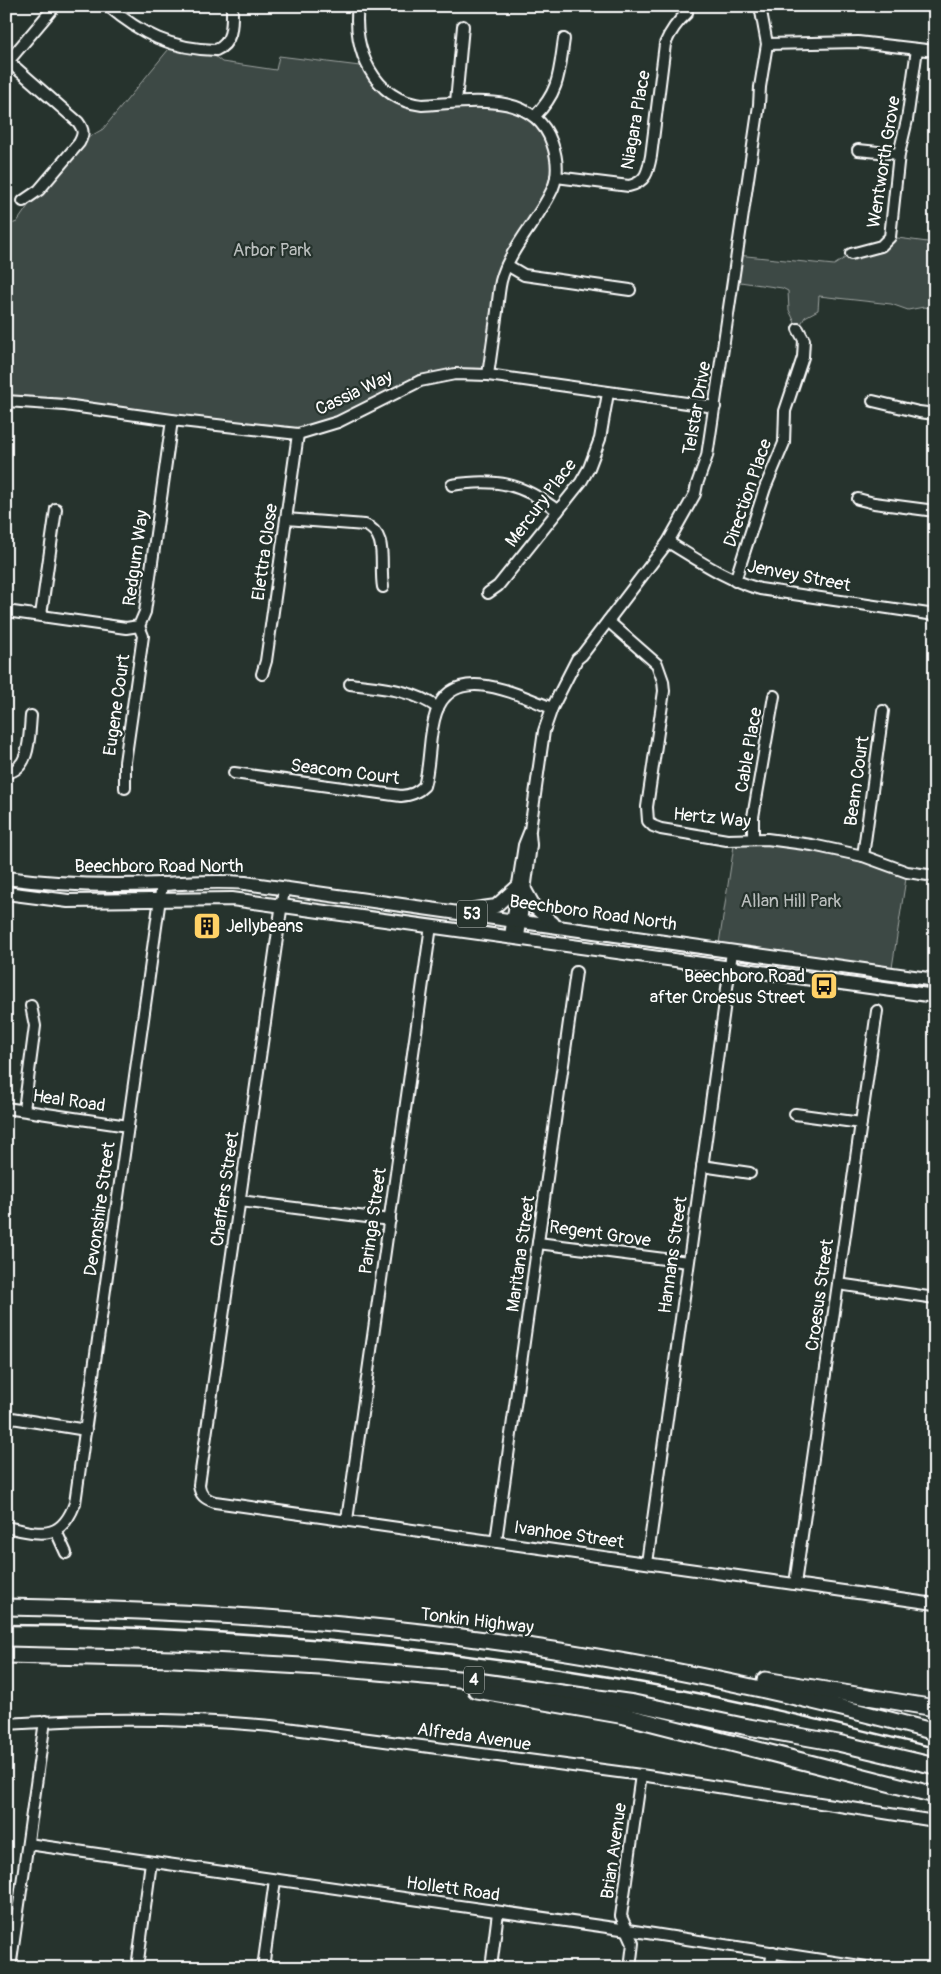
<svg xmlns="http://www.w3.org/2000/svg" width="941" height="1974" font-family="Pangolin,sans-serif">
  <rect width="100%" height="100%" fill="#26332d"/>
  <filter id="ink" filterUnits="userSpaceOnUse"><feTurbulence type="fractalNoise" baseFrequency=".02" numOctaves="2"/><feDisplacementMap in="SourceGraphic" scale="10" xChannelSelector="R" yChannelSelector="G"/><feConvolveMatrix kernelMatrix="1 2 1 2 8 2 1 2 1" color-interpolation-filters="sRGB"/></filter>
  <g filter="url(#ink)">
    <!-- green -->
    <g fill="#3e4944" stroke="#9ea4a2">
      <path d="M173 44 207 50 222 62 276 70 279 56 368 67 402 101 499 102 544 126 556 177 507 265 488 375H445L310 431 6 401V226L17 222 39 190 79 143 103 129Z"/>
      <path d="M890 237 935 243V309L924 307 908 310 891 304 819 296 818 310 805 317 798 329 789 310 788 291 782 288 733 281 737 255 834 265 851 254Z"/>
      <path d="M735 839 782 841 907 872 891 974 718 950Z"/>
    </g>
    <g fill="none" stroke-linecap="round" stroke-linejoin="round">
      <!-- minor casing -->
      <g stroke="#fff" stroke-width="14">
        <g id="minor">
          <path d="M108 6C141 34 171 49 216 50 234 43 232 22 232 6"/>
          <path d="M358 6C352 49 374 100 422 105 466 103 533 88 552 143 557 157 559 173 553 188 540 218 509 249 501 281 499 290 498 301 497 311 494 332 491 353 488 375"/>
          <path d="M767 44 858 42 935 51"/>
          <path d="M8 61 78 122C84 130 84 134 79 143L39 190 23 201"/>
          <path d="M6 64 55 6"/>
          <path d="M456 102 463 26"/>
          <path d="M535 116C560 91 559 72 564 39"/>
          <path d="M858 150 899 154"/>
          <path d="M556 177 629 186C646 182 648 172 651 156L665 44C670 32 677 22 687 13"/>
          <path d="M851 254 881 246 890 237 899 154 907 120 917 49"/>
          <path d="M507 265 524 275 630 290"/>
          <path d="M6 401 65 405 172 420 298 434 338 422 420 381 455 374 488 375 715 407"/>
          <path d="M873 401 919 412 935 414"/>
          <path d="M452 485C496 478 522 483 558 511"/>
          <path d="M858 499 874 503 935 511"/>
          <path d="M286 519 365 525C389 534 379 564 383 587"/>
          <path d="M668 542C698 560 726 580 760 589L935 615"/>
          <path d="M735 581 765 488 784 443 785 411 803 357 804 340 798 329"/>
          <path d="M488 593 498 586 581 482 589 468 600 439 608 393"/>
          <path d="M6 611 126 628 139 626 145 612 172 420"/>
          <path d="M41 615 56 509"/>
          <path d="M608 621 657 664 663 681 664 691 647 807 648 821 653 826 661 829 727 840 767 839 812 845 863 856 907 872 935 876"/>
          <path d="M262 674 266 661 298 434"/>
          <path d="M350 684C381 688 412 689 438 708"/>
          <path d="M6 773C31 769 29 735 31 716"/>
          <path d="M234 773 401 796C411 795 417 793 424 786 431 762 428 736 436 713 453 661 518 695 552 708"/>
          <path d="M125 788V762L143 636 139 626"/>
          <path d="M753 839V817L774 696"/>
          <path d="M863 856 883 711"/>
          <path d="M284 889 199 1485C200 1495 205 1499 215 1502L935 1604"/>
          <path d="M510 936 524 845 530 830 544 731 552 708 577 659 582 655 668 542 695 494 697 484 707 456 759 105 760 87 767 44 760 6"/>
          <path d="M519 937 531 845 530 834"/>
          <path d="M6 1108 128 1126"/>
          <path d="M24 1110 35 1026 31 1006"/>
          <path d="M795 1114 861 1123"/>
          <path d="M702 1166 750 1173"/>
          <path d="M240 1201 390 1220"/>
          <path d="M538 1243 688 1262"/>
          <path d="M838 1284 935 1298"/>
          <path d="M6 1417 86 1430"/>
          <path d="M347 1520 431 926"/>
          <path d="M6 1527C40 1534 61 1542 75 1503L162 884"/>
          <path d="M56 1531 66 1553"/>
          <path d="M496 1541 576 972"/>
          <path d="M647 1563 732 952"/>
          <path d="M795 1584 877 1011"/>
          <path d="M6 1724C94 1718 183 1718 271 1726L641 1775 935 1821"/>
          <path d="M28 1844 628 1930 873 1968"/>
          <path d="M10 1968 45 1721"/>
          <path d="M137 1968 151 1862"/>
          <path d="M263 1968 275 1880"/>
          <path d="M491 1968 498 1912"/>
          <path d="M630 1968 633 1943 621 1916 641 1775"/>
          <path d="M770 1968 773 1952"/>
        </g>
      </g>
      <!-- major casing -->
      <g stroke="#fff" stroke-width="16">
        <g id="major">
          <path d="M6 878C57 885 109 886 160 884 189 883 216 880 245 883L935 980"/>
          <path d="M525 890 535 908 553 923"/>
          <path d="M6 893 68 901 232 899 935 996"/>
          <path d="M475 909 496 906 517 887"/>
        </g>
      </g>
      <!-- highway casing -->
      <g stroke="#fff" stroke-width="19">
        <g id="highway">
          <path d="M6 1607C163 1610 321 1618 477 1639 632 1659 784 1691 935 1732"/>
          <path d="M6 1655 173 1659 320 1667 470 1680 634 1703 743 1726 838 1743 935 1766"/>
          <path d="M765 1680 935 1708"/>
          <path d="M476 1690 625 1716 935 1795"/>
        </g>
      </g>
      <!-- minor -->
      <use href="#minor" stroke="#26332d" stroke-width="10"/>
      <!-- major -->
      <use href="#major" stroke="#26332d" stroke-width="12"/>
      <!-- highway -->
      <use href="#highway" stroke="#26332d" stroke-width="15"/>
      <!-- rail -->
      <path stroke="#fff" stroke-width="2.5" d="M6 1625C206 1626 406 1643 603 1676 715 1694 825 1721 935 1748"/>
    </g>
  </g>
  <!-- icons -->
  <defs>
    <g id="building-square" transform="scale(1.4375)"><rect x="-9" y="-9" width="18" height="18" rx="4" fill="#ffd166" stroke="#26332d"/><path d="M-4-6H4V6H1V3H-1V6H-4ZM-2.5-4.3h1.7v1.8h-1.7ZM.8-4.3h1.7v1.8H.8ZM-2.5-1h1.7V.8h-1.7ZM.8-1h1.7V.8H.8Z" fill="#111"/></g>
    <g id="bus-square" transform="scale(1.4375)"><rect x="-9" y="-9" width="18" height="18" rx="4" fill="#ffd166" stroke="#26332d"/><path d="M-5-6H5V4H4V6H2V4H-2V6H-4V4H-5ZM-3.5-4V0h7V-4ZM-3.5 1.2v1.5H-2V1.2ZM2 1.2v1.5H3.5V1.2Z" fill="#111"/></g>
  </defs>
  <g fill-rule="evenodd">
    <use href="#building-square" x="207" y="926"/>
    <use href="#bus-square" x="824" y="986"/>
  </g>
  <g text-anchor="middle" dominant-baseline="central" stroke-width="4.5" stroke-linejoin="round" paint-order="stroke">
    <!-- shield labels -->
    <g fill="#26332d" stroke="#bec2c0" stroke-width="1">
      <rect x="457" y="900.5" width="30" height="27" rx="4"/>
      <rect x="464" y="1666.5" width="20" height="27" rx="4"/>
    </g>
    <g font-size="16" font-weight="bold" fill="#fff">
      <text x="472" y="914">53</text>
      <text x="474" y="1680">4</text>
    </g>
    <!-- street labels -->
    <g font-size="18" fill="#fff" stroke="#26332d">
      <text transform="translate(636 120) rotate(-80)">Niagara Place</text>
      <text transform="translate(884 162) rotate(-81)">Wentworth Grove</text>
      <text transform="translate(354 393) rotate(-25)">Cassia Way</text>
      <text transform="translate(697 408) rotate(-80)">Telstar Drive</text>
      <text transform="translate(748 493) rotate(-71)">Direction Place</text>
      <text transform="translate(541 503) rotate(-53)">Mercury Place</text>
      <text transform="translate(265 552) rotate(-82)">Elettra Close</text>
      <text transform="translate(136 558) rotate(-82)">Redgum Way</text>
      <text transform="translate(799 576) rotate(11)">Jenvey Street</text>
      <text transform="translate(117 705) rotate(-82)">Eugene Court</text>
      <text transform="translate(749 750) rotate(-80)">Cable Place</text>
      <text transform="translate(345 772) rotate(7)">Seacom Court</text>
      <text transform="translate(857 781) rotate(-82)">Beam Court</text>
      <text transform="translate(712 818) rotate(6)">Hertz Way</text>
      <text x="159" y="866">Beechboro Road North</text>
      <text transform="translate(593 913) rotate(8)">Beechboro Road North</text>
      <text transform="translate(69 1101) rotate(8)">Heal Road</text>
      <text transform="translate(225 1189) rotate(-82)">Chaffers Street</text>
      <text transform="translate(100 1209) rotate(-82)">Devonshire Street</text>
      <text transform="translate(373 1221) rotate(-82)">Paringa Street</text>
      <text transform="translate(600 1234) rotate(8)">Regent Grove</text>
      <text transform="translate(521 1254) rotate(-82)">Maritana Street</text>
      <text transform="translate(673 1255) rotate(-82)">Hannans Street</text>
      <text transform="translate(820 1295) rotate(-82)">Croesus Street</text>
      <text transform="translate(569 1535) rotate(8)">Ivanhoe Street</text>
      <text transform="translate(477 1621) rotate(7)">Tonkin Highway</text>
      <text transform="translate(474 1737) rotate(8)">Alfreda Avenue</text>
      <text transform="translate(614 1851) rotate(-82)">Brian Avenue</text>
      <text transform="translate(453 1889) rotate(8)">Hollett Road</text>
    </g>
    <!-- park labels -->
    <g font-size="18" fill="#bbbfbe" stroke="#26332d">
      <text x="272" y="250">Arbor Park</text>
      <text x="791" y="901">Allan Hill Park</text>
    </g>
    <!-- poi labels -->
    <g font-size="18" fill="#fff" stroke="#26332d" text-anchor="start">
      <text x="226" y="926">Jellybeans</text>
      <text x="805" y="976" text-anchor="end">Beechboro Road<tspan x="805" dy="21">after Croesus Street</tspan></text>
    </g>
  </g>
  <!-- margin -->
  <rect width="941" height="1974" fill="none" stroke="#26332d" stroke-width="25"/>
  <rect x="12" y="12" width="916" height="1949" fill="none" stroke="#fff" stroke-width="2" filter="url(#ink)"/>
</svg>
